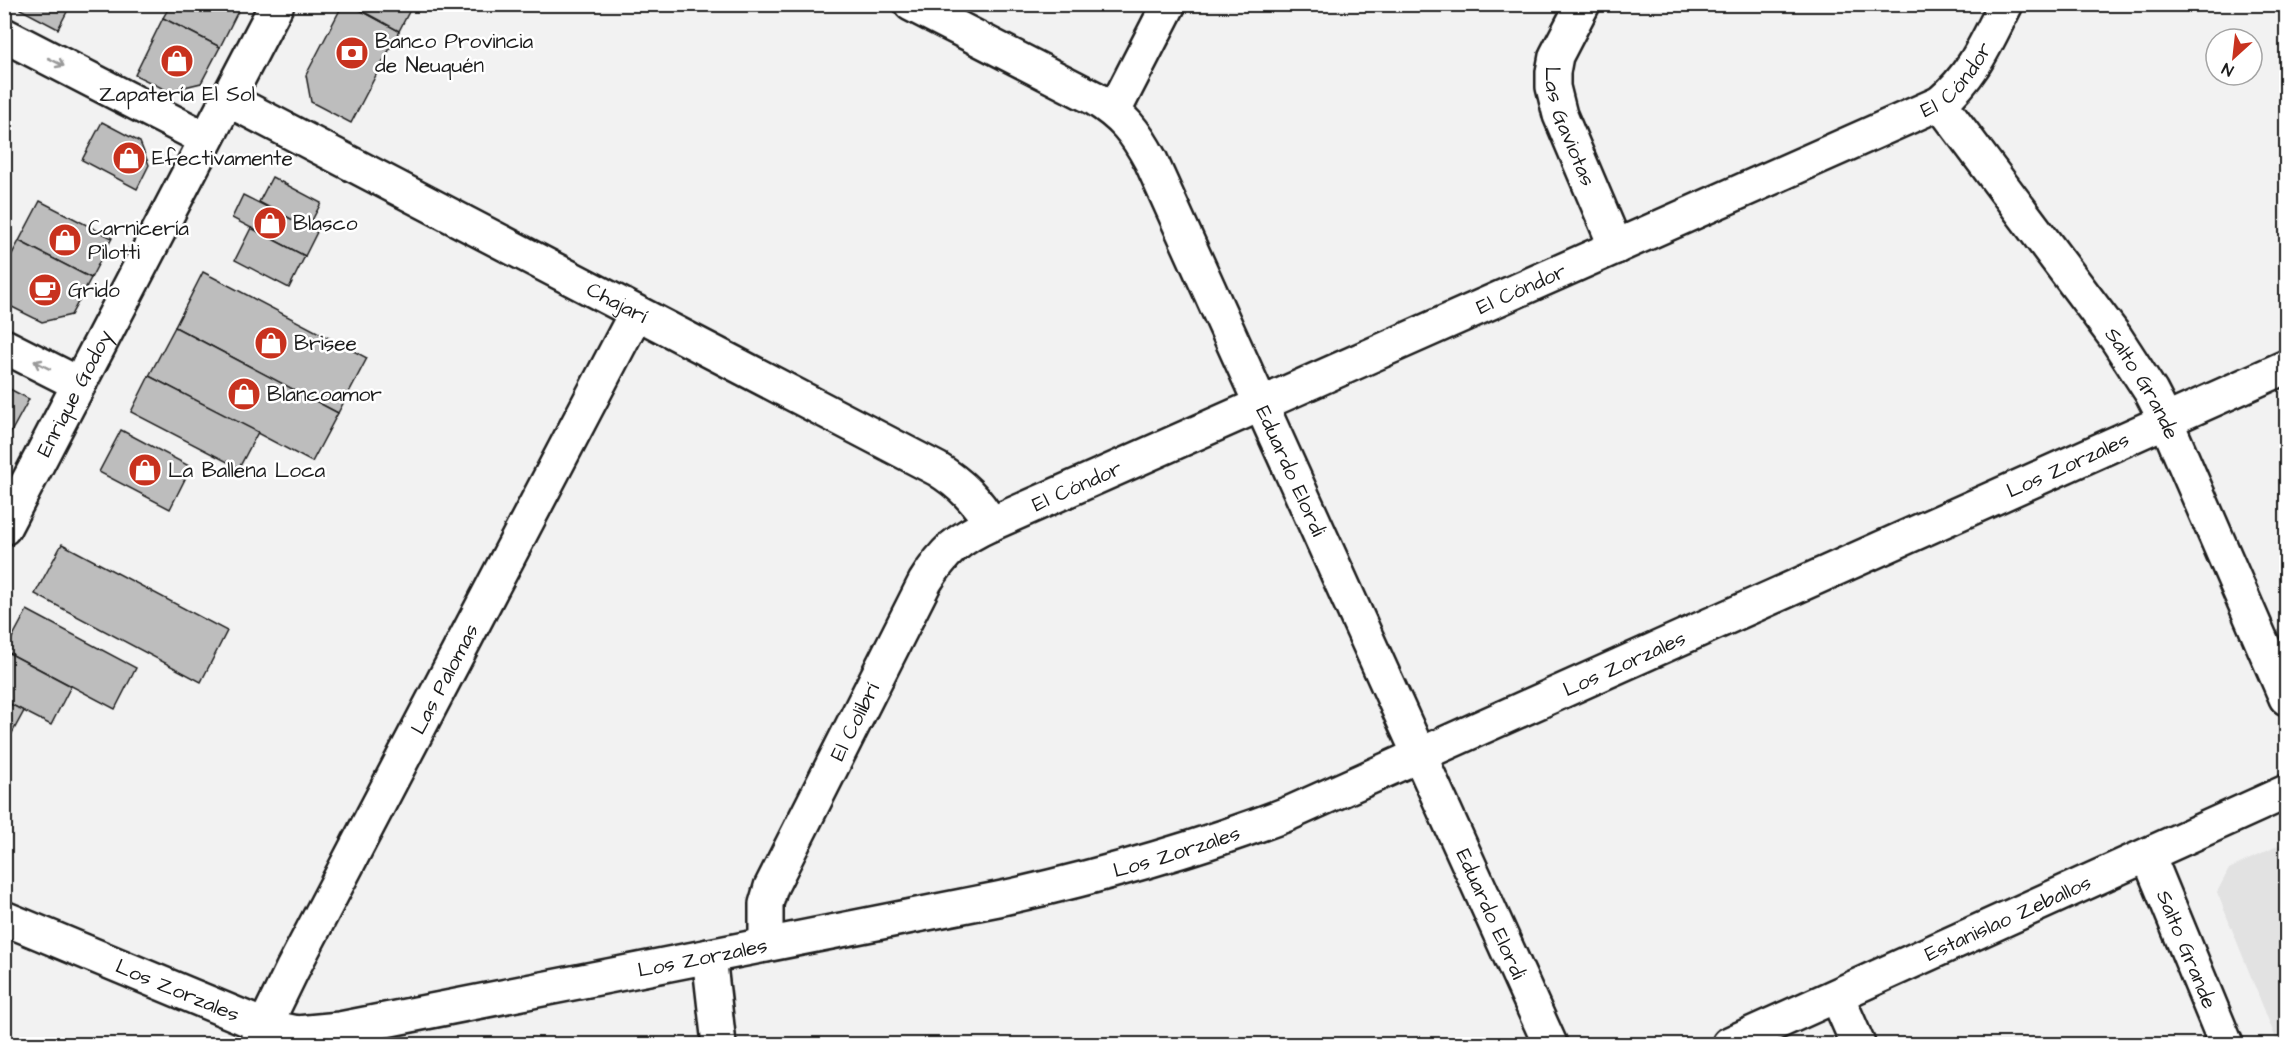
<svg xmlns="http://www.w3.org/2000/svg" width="2291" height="1049" font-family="'Architects Daughter',sans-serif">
  <rect width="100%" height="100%" fill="#f2f2f2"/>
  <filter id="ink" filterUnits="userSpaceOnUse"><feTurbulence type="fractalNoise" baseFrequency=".0167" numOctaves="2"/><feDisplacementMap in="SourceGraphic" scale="12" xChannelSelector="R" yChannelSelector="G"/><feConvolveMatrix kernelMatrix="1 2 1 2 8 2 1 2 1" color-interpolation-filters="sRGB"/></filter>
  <g filter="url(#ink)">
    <!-- built -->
    <path fill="#e2e2e2" d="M2286 842V1044H2278L2217 892 2229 869Z"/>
    <!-- building -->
    <g fill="#bdbdbd" stroke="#1c1c1c" stroke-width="1.5">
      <path d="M23 4H71L58 29 20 9Z"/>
      <path d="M171 4H230L239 9 220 47 163 18Z"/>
      <path d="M343 4H349L399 31 351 123 311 102 306 75Z"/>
      <path d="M349 4H413L399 31Z"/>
      <path d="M163 18 220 47 201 83 168 91 135 75Z"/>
      <path d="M102 122 140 142 149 165 137 189 82 160Z"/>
      <path d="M272 177 321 203 308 228 259 202Z"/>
      <path d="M243 195 317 232 305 256 232 218Z"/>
      <path d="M40 201 112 238 91 278 19 241Z"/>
      <path d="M251 228 305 256 289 288 235 260Z"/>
      <path d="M19 241 91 278 71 315 42 322 4 303V269Z"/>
      <path d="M203 272 367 358 338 413 175 327Z"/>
      <path d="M175 327 338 413 312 462 149 376Z"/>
      <path d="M149 376 258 432 239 468 131 412Z"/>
      <path d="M4 386 29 399 4 445Z"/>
      <path d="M121 430 191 467 170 509 99 472Z"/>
      <path d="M62 544 227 631 201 682 35 594Z"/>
      <path d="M27 610 136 668 115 709 5 651Z"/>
      <path d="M5 651 71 686 51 725 4 701Z"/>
      <path d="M4 701 24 711 4 748Z"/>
    </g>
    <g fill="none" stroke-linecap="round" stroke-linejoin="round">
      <!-- street casing -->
      <g stroke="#1c1c1c" stroke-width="38">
        <g id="street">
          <path id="s1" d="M911 4 1094 98C1123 116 1135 131 1151 161L1550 1044"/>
          <path id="s2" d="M1583 4 1556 56 1553 72V87L1560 115 1616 247"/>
          <path d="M4 35 206 139"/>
          <path id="s3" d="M227 99 937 469C961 484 977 500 991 524"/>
          <path id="s4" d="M1940 103 2116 338 2151 392 2166 421 2286 698"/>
          <path d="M1114 111 1169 4"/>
          <path d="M4 346 79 384"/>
          <path id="s5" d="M2148 855 2226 1044"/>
          <path id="s6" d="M4 918 264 1026 297 1033 340 1029 998 899C1098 877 1194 850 1290 813L2286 367"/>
          <path id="s7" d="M766 945V904L771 887 925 582C944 551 958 539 991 524L1940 103C1974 74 1986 43 2006 4"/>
          <path d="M709 956 719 1044"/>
          <path d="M1837 996 1858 1044"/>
          <path id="s8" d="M256 1044 292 970 636 313"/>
          <path id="s9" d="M1729 1044 2286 792"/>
        </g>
      </g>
      <!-- secondary casing -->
      <g stroke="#1c1c1c" stroke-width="38">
        <g id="secondary">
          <path id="s10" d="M4 528 277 4"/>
        </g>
      </g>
      <!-- street -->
      <use href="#street" stroke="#fff" stroke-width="33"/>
      <!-- secondary -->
      <use href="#secondary" stroke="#fff" stroke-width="33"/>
    </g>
    <!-- one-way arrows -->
    <defs><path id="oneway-shaft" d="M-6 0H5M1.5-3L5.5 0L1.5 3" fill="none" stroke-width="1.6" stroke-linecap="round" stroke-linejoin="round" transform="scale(1.5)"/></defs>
    <g stroke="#999">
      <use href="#oneway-shaft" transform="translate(56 62) rotate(27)"/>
      <use href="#oneway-shaft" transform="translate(42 365) rotate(-153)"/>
    </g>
  </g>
  <!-- icons -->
  <defs>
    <g id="bank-disc" transform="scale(1.725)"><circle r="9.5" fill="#c8321e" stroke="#fff"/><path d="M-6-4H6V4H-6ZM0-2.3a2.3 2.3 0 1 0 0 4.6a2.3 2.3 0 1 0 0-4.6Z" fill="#fff"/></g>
    <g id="shop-disc" transform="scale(1.725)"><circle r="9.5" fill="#c8321e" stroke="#fff"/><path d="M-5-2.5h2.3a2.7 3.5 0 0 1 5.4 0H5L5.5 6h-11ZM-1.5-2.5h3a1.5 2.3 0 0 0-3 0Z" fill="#fff"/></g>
    <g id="cafe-disc" transform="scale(1.725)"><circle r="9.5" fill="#c8321e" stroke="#fff"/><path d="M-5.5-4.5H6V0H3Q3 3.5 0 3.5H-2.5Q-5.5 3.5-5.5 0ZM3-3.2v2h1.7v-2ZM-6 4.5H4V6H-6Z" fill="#fff"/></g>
  </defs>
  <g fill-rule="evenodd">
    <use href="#bank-disc" x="352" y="53"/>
    <use href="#shop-disc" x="177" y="61"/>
    <use href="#shop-disc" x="129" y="158"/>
    <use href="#shop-disc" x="270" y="223"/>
    <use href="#shop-disc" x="65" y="240"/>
    <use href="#cafe-disc" x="45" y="290"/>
    <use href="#shop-disc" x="271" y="343"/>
    <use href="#shop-disc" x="244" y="394"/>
    <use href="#shop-disc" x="145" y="470"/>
  </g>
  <g text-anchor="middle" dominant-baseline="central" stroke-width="5" stroke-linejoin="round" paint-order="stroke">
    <!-- poi labels -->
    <g font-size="21" fill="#1c1c1c" stroke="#fff" text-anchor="start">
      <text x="375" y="41">Banco Provincia<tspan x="375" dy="24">de Neuquén</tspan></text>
      <text x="177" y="94" text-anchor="middle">Zapatería El Sol</text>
      <text x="152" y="158">Efectivamente</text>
      <text x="293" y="223">Blasco</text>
      <text x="88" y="228">Carnicería<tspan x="88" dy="24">Pilotti</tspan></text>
      <text x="68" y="290">Grido</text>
      <text x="294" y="343">Brisee</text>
      <text x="267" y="394">Blancoamor</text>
      <text x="168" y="470">La Ballena Loca</text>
    </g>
    <!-- street labels -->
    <g font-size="21" fill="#1c1c1c" stroke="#fff">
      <text stroke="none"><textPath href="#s7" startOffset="1556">El Cóndor</textPath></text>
      <text stroke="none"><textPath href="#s2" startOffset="132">Las Gaviotas</textPath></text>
      <text stroke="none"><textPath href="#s7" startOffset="1070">El Cóndor</textPath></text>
      <text stroke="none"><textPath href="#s3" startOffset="440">Chajarí</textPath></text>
      <text stroke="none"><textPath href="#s4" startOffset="346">Salto Grande</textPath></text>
      <text stroke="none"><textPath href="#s10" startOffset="152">Enrique Godoy</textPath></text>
      <text stroke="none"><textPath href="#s6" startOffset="2186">Los Zorzales</textPath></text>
      <text stroke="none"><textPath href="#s1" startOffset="632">Eduardo Elordi</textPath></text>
      <text stroke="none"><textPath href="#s7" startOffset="584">El Cóndor</textPath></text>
      <text stroke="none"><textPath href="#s6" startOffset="1700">Los Zorzales</textPath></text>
      <text stroke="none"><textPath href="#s8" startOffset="411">Las Palomas</textPath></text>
      <text stroke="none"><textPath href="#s7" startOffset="244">El Colibrí</textPath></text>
      <text stroke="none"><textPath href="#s6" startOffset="1214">Los Zorzales</textPath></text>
      <text stroke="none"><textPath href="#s1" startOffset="1118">Eduardo Elordi</textPath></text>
      <text stroke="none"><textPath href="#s9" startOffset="306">Estanislao Zeballos</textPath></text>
      <text stroke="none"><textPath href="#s5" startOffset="102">Salto Grande</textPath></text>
      <text stroke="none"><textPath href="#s6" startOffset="728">Los Zorzales</textPath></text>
      <text stroke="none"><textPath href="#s6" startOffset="188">Los Zorzales</textPath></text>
    </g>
  </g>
  <!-- margin -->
  <rect width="2291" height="1049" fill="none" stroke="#fff" stroke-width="24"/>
  <rect x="12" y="12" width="2267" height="1025" fill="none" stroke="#1c1c1c" stroke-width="2" filter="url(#ink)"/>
  <!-- north arrow -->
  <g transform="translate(2234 57) rotate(207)"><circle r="28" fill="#ffffff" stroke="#a4a4a4" stroke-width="1.5"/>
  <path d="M0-4.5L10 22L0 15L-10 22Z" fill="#c8321e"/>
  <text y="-9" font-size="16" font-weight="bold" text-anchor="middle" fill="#1c1c1c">N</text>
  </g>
</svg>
